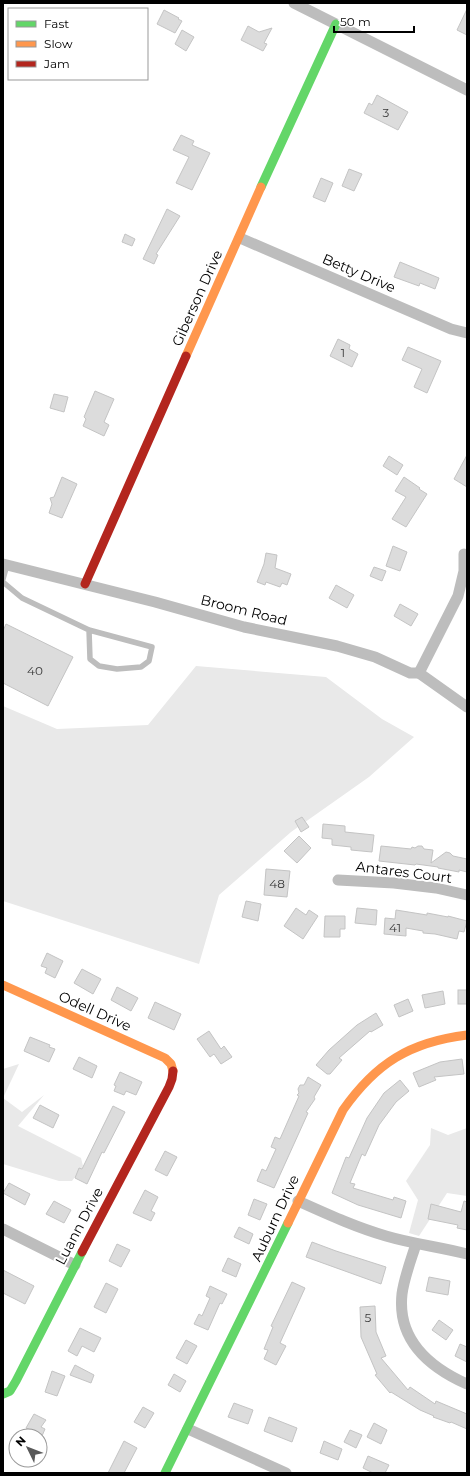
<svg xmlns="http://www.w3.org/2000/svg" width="470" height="1476" font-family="Montserrat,sans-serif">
  <rect width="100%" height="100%" fill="#fff"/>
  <!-- green -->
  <g fill="#e9e9e9">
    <path d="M196 666 326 677 382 719 414 737 369 777 291 832 219 895 199 964 3 901V706L57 729 148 725Z"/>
    <path d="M19 1064 3 1098V1069Z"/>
    <path d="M44 1095 18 1126 81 1158 83 1166 72 1181H59L3 1164V1098L22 1112Z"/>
    <path d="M431 1128 448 1135 467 1128V1196L447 1193 419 1236 409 1233 418 1200 406 1181 430 1145Z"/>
  </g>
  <!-- building -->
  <g fill="#dcdcdc" stroke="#c4c4c4">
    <path d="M467 9V35L457 30Z"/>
    <path d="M164 10 179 18 178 19 182 21 175 33 157 24Z"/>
    <path d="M248 26 259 32 272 28 264 43 267 44 263 51 241 40Z"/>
    <path d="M182 30 194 37 186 51 175 44Z"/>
    <path d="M377 95 408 112 398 130 364 113 369 103 372 105Z"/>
    <path d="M181 135 194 141 192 145 210 153 192 190 176 183 189 157 173 150Z"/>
    <path d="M349 169 362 174 354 191 342 186Z"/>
    <path d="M321 178 333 183 325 202 313 197Z"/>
    <path d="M167 209 180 216 156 254 158 255 154 264 143 259Z"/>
    <path d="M125 234 135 239 132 246 122 242Z"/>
    <path d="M400 262 439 278 435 289 420 283 419 286 394 277Z"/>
    <path d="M338 339 350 345 349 349 358 354 352 367 330 356Z"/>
    <path d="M408 347 441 361 427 393 414 387 422 369 402 360Z"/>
    <path d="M95 391 114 399 104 422 109 425 104 436 83 426 86 419 84 417Z"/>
    <path d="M54 394 68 397 64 412 50 408Z"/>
    <path d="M467 455V487L454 479Z"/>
    <path d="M389 456 403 465 397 475 383 466Z"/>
    <path d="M62 477 77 484 62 518 49 513 52 504 50 498 54 497Z"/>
    <path d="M404 477 420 488 419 489 427 494 406 527 392 519 406 497 395 491Z"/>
    <path d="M393 546 407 552 400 571 386 566Z"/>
    <path d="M266 553 277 555 275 568 291 574 287 585 282 583 280 587 266 582 265 585 257 582 264 564Z"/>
    <path d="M374 567 386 571 382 581 370 576Z"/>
    <path d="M336 585 354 595 347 608 329 598Z"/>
    <path d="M400 604 418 614 411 626 394 616Z"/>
    <path d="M6 624 73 657 48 706 3 683V631Z"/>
    <path d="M302 817 309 827 301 832 295 821Z"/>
    <path d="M323 824 345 826V832L374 835 372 852 351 850V847L332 845V839L322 838Z"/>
    <path d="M299 836 311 848 297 863 284 851Z"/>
    <path d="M381 846 411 849 412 847 415 848 418 846H422L424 849 433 850 431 863 446 852 450 853 453 856 467 859V872L459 870V872L438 868V867L416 864 415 865 379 861Z"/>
    <path d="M266 869 290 871 287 897 264 895Z"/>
    <path d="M246 901 261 904 258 921 242 917Z"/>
    <path d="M296 908 306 915 309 910 318 916 303 939 284 926Z"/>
    <path d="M357 908 377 910 376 925 355 923Z"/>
    <path d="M396 910 427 915V913L448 917V916L467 921 464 932 459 931 457 939 435 934 423 933V931L406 928V936L384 934 385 918 395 919Z"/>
    <path d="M325 916H345V929H340V937H324Z"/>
    <path d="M47 953 63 961 55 978 45 973 47 968 41 966Z"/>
    <path d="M82 969 101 979 93 994 74 983Z"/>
    <path d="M117 987 138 998 131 1011 111 1000Z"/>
    <rect x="458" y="990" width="9" height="14"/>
    <path d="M443 991 445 1004 425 1008 422 995Z"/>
    <path d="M408 999 413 1011 399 1017 394 1005Z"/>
    <path d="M155 1002 181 1014 174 1030 148 1018Z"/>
    <path d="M376 1013 383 1025 371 1032 370 1031 339 1058 342 1060 330 1074H327L316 1065 329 1050 357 1025Z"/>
    <path d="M209 1031 221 1049 224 1046 232 1057 221 1064 214 1054 210 1057 197 1039Z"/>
    <path d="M30 1037 50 1045 49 1047 55 1049 49 1062 24 1051Z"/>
    <path d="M79 1057 97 1066 92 1078 73 1069Z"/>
    <path d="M462 1059 464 1074 434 1077 436 1080 419 1087 413 1073 440 1062Z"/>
    <path d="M120 1072 142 1082 136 1095 126 1091 124 1095 114 1091 116 1086 114 1085Z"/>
    <path d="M308 1077 321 1085 314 1097 315 1099 306 1112 308 1113 274 1188 257 1181 262 1169 266 1171 276 1149 271 1147 275 1137 280 1139 299 1096 297 1095 299 1093 298 1089 300 1085H304Z"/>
    <path d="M400 1080 409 1091 396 1102 379 1125 365 1156 362 1154 350 1183 355 1184 353 1188 393 1200 394 1197 406 1201 401 1218 358 1205 332 1193 346 1157 349 1158 367 1118 384 1093Z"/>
    <path d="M40 1105 59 1115 53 1128 33 1118Z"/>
    <path d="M113 1106 125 1112 104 1153 102 1152 87 1184 75 1178 79 1168 82 1169Z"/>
    <path d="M165 1151 177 1157 167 1176 155 1170Z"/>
    <path d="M9 1183 30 1194 25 1205 3 1193Z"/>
    <path d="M145 1190 158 1197 151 1211 155 1213 151 1221 133 1213Z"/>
    <path d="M254 1199 267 1204 260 1220 248 1215Z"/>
    <path d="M54 1201 71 1210 64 1223 46 1214Z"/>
    <path d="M464 1201 467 1202V1230L457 1228 458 1225 428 1219 431 1204 461 1212Z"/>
    <path d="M239 1227 253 1234 249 1244 234 1237Z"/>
    <path d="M312 1242 336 1251 386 1267 381 1284 306 1257Z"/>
    <path d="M117 1244 130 1250 121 1267 109 1261Z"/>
    <path d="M228 1258 241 1264 236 1277 222 1271Z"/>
    <path d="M3 1270 34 1286 25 1304 3 1293Z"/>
    <path d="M429 1277 450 1281 448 1295 426 1291Z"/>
    <path d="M292 1282 305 1288 280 1343 286 1346 276 1365 264 1359 268 1350 264 1349 273 1327 271 1326Z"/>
    <path d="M106 1283 118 1289 106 1313 94 1307Z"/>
    <path d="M210 1286 227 1294 222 1304 220 1303 208 1330 194 1324 199 1314 202 1316 210 1298 206 1296Z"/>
    <path d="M375 1306 376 1332 386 1356 381 1358 408 1390 410 1387 435 1404 436 1401 467 1414V1429L451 1422 450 1423 433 1417 434 1416 420 1410 391 1392 390 1393 375 1375 377 1374 361 1337 360 1307Z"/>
    <path d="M439 1320 453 1330 446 1340 432 1330Z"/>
    <path d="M80 1328 101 1338 94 1352 82 1346 77 1356 68 1351Z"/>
    <path d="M186 1340 197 1346 187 1364 176 1358Z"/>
    <path d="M460 1344 467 1347V1362L455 1356Z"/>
    <path d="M75 1365 94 1375 91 1383 70 1375Z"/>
    <path d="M52 1371 65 1376 57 1396 45 1392Z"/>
    <path d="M174 1374 186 1381 180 1392 168 1385Z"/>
    <path d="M234 1403 253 1410 248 1424 228 1417Z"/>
    <path d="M143 1407 154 1413 145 1428 134 1422Z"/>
    <path d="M34 1414 46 1420 41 1427 45 1429 42 1436H27L30 1430 26 1428Z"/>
    <path d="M269 1417 297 1428 292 1442 264 1431Z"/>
    <path d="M374 1423 387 1430 381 1444 367 1437Z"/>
    <path d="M350 1430 362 1435 356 1448 344 1442Z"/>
    <path d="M124 1441 137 1448 124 1473H108Z"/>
    <path d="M324 1441 342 1449 338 1460 320 1453Z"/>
    <path d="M368 1456 389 1465 385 1473H373L363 1468Z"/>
  </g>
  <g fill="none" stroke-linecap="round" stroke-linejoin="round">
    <!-- lane -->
    <g stroke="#bdbdbd" stroke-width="5.5">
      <path d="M3 579 7 565"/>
      <path d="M3 582 22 598 89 630 152 647 149 661 141 667 117 669 99 666 90 659 89 630"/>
    </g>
    <!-- street -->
    <g stroke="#bdbdbd" stroke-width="11">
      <path d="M294 3 467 90"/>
      <path d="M240 238 451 329 467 333"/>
      <path d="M3 564 155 602 244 627 337 646 375 657 410 673H419L467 707"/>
      <path d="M419 673 458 596 464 571V554"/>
      <path d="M338 880 394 883 436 888 467 895"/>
      <path d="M298 1201C327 1214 355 1227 386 1236 413 1244 440 1247 467 1254"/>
      <path d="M3 1229 75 1265"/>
      <path d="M416 1244C411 1260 404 1278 402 1294 397 1340 429 1367 467 1384"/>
      <path d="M188 1429 286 1473"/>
    </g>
    <!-- fast -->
    <g stroke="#63d668" stroke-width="9">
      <path d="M261 187 336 24"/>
      <path d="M3 1394 10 1391 16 1381 82 1252"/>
      <path d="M165 1473 288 1223"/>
    </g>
    <!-- slow -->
    <g stroke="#ff974d" stroke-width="9">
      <path d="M186 356 261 187"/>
      <path d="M3 985 165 1058 171 1064 173 1071"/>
      <path d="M288 1223 343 1110C376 1063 410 1042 467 1035"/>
    </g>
    <!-- jam -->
    <g stroke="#b3261e" stroke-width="9">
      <path d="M85 584 186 356"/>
      <path d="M82 1252 169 1087 172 1079 173 1071"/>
    </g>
  </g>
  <g text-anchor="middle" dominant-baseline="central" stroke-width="4" stroke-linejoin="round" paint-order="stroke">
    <!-- number labels -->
    <g font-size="12" fill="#373737">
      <text x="386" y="112">3</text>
      <text x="343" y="352">1</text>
      <text x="35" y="670">40</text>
      <text x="277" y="883">48</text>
      <text x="395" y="927">41</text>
      <text x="368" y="1317">5</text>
    </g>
    <!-- street labels -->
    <g font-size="14" fill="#000" stroke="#fff">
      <text transform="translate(359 273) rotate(23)">Betty Drive</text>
      <text transform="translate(197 298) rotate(-66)">Giberson Drive</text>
      <text transform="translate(244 610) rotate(14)">Broom Road</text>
      <text transform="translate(404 872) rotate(7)">Antares Court</text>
      <text transform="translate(95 1011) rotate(24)">Odell Drive</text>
      <text transform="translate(275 1218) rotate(-65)">Auburn Drive</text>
      <text transform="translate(79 1226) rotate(-62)">Luann Drive</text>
    </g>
  </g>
  <!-- border -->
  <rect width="470" height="1476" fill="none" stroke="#000000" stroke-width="8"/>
  <!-- legend -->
  <rect x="8" y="8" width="140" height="72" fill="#ffffff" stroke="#999999"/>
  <rect x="16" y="21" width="20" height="6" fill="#63d668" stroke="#999999"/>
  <text x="44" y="28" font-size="12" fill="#000000">Fast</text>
  <rect x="16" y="41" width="20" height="6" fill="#ff974d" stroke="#999999"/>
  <text x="44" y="48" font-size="12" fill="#000000">Slow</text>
  <rect x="16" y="61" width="20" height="6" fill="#b3261e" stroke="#999999"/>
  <text x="44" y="68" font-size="12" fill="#000000">Jam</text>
  <!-- north arrow -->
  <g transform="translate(28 1448) rotate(313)"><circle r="19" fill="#ffffff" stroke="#999999"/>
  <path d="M0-3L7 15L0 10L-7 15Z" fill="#595959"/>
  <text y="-6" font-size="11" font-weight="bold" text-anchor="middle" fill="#000000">N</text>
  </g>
  <!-- scale -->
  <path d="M334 26v6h80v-6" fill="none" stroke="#000000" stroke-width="2"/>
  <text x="340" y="26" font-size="12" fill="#000000" stroke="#ffffff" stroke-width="3" paint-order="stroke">50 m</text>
</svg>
